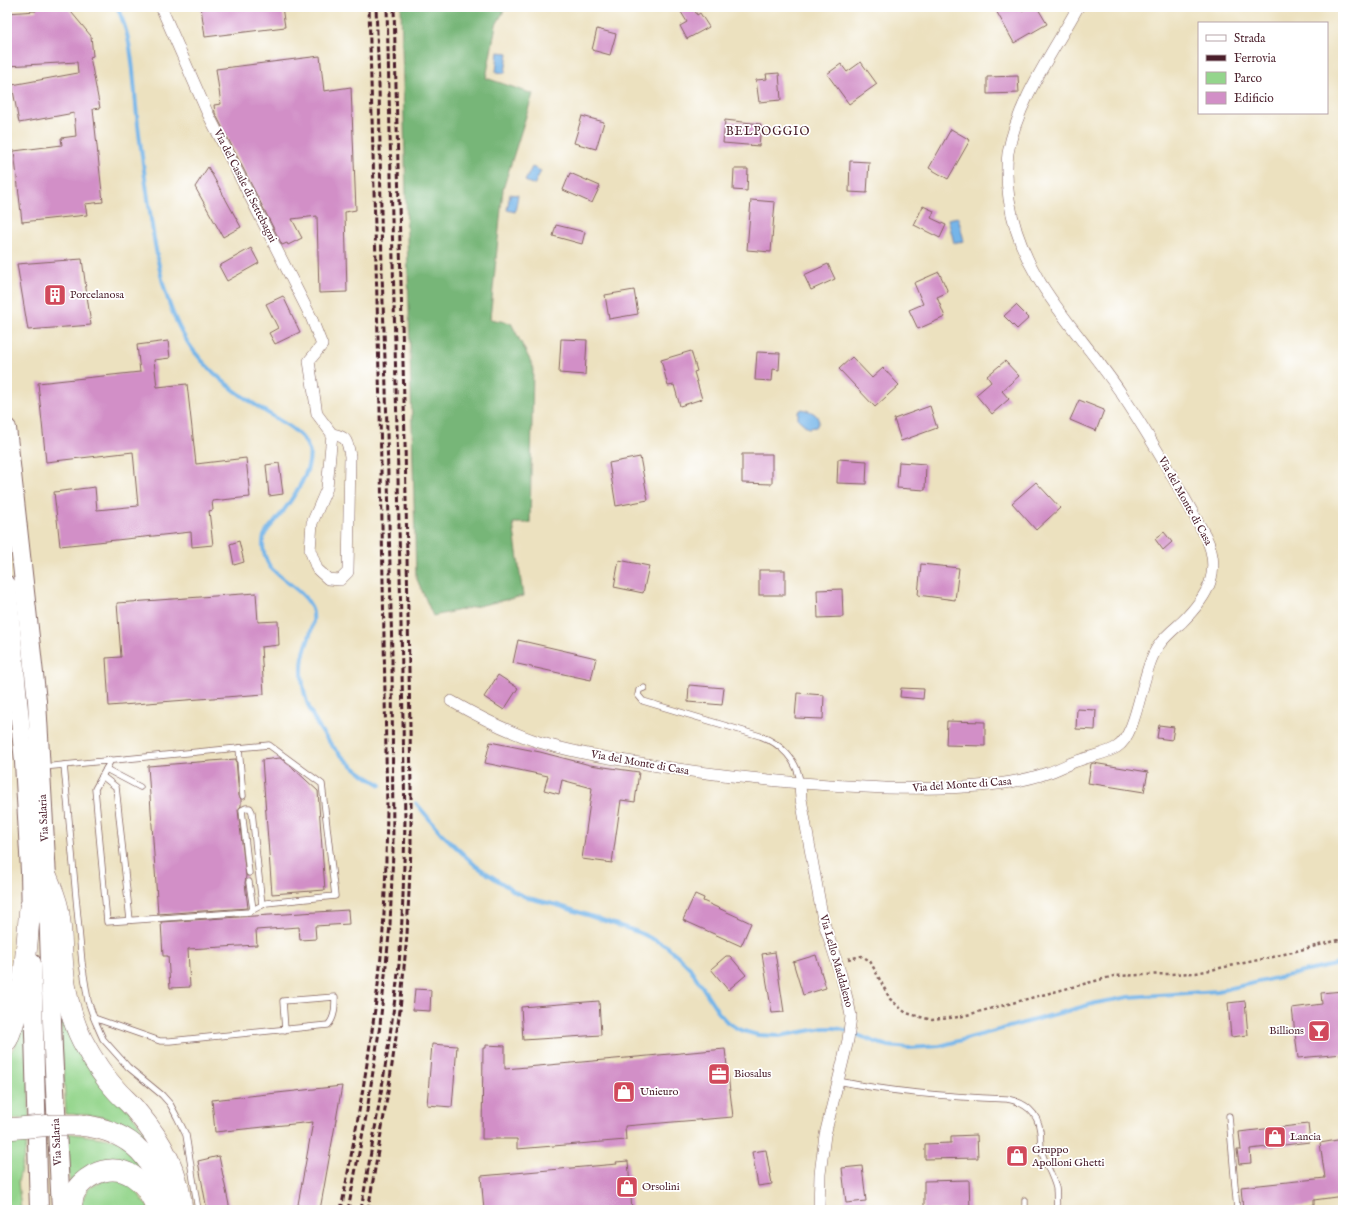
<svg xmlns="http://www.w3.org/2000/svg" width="1350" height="1217" font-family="'IM FELL English',serif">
  <rect width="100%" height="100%" fill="#fff"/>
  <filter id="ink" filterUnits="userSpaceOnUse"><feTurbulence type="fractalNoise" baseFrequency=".025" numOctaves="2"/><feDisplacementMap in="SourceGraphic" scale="8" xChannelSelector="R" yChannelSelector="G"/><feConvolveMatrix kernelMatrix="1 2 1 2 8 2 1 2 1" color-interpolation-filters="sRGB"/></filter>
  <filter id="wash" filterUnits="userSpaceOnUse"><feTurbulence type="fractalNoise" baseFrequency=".012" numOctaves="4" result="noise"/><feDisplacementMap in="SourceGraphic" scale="16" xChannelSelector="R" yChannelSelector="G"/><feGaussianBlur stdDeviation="0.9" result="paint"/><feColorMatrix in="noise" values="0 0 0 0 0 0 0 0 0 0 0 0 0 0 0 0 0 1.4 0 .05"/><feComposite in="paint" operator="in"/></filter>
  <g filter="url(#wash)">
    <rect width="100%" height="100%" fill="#ece1bf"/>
    <!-- green -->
    <g fill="#94d58c" stroke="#6f7a5c">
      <path d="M28 998 29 1118 7 1120V1060L16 1043Z"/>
      <path d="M60 1012 171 1170C155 1156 127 1126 108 1119 95 1114 80 1115 66 1114Z"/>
      <path d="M67 1133 123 1141 144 1172 70 1187Z"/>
      <path d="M26 1135V1148L18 1182 21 1210H7V1137Z"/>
      <path d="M109 1178 129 1181 150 1210H79L87 1189Z"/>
    </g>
    <!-- forest -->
    <path fill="#77b678" stroke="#606a52" d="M401 7H506L496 25 486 78 533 94 503 189 490 319 511 323 533 366 530 523H513L523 596 433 616 416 577Z"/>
    <!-- water -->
    <g fill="#74b5e9" stroke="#5f6a8a">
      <path d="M498 52 508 53 505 73 496 72Z"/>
      <path d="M532 167 541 171 534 185 525 181Z"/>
      <path d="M510 194 518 195 515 212 507 210Z"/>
      <path d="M958 217 964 241 954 243 948 219Z"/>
      <path d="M802 409C810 411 818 413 819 422L816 427 808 428 798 419V412Z"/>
    </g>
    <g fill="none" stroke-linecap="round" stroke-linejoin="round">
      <!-- stream -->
      <g stroke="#74b5e9" stroke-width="4">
        <path d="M117 7C134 41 133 79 137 116 140 144 144 171 148 198 155 248 162 308 193 350 219 384 255 405 290 427 299 433 306 440 309 450 314 470 289 504 277 519 273 524 267 529 264 536 261 546 265 560 271 568 283 581 307 593 312 609 317 624 306 642 303 657 295 711 336 761 381 785"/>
        <path d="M416 803 441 833 476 866 517 893 528 898 557 905 638 932 665 945 678 956 690 968 719 1013 727 1022 738 1029 747 1032 758 1035 779 1036 824 1028H836L848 1031 875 1042 888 1046 909 1048 940 1046 1096 1003 1129 997 1218 991 1343 963"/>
      </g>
    </g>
    <g id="blocks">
      <!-- building -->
      <g fill="#d28fc7">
        <path d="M36 7H67L91 36 93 56 90 57 100 108 93 109 103 202 85 204 87 215 22 222 14 151 62 145 61 138 76 136 74 113 19 123 12 85 78 73 77 62 7 66V13L36 11Z"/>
        <path d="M201 7H282L285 27 205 37Z"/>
        <path d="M678 7H693L697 15 700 13 709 27 687 39 680 26 687 22Z"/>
        <path d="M994 7H1020L1022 11 1029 7H1037L1047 24 1014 43Z"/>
        <path d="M597 29 616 34 610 55 592 50Z"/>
        <path d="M320 56 324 91 351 87 356 210 345 212 347 292 319 293 317 216 292 219 302 238 288 245 287 243 282 245 215 113 214 105 221 104 216 69Z"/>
        <path d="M861 62 877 84 849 104 827 74 841 64 847 72Z"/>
        <path d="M779 73 781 100 759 102 756 80 767 79 766 74Z"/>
        <path d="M1018 76 1019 93 987 94V77Z"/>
        <path d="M582 116 604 122 596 149 574 143Z"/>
        <path d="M725 120 761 124 759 146 723 143Z"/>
        <path d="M951 129 970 140 948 179 929 168Z"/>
        <path d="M850 161 869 162 867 193 849 192Z"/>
        <path d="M208 167 241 227 223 237 195 187Z"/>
        <path d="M734 169H748L747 191 733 190Z"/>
        <path d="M570 173 600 186 592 203 563 190Z"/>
        <path d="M751 200 775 202 771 252 747 250Z"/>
        <path d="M923 206 934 211 931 218 946 225 940 238 914 225Z"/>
        <path d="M556 225 585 232 582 244 553 236Z"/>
        <path d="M251 248 259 263 227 281 219 266Z"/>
        <path d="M82 259 91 325 28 330 17 264Z"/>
        <path d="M828 264 835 279 811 290 804 275Z"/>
        <path d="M939 272 948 292 937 297 945 317 918 329 909 310 923 304 914 283Z"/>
        <path d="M634 290 638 314 609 319 605 295Z"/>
        <path d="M283 296 300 332 275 344 269 333 278 328 266 304Z"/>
        <path d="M1016 305 1029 318 1017 329 1004 316Z"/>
        <path d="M561 339 587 340 585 375 559 373Z"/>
        <path d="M168 341 170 358 154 360 157 387 187 384 196 464 246 458 250 497 212 501 213 510 209 511 213 545 192 547 191 532 60 546 54 492 95 487 97 510 138 506 133 452 46 462 38 383 140 372 137 345Z"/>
        <path d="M691 351 697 371 694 372 702 399 680 406 674 385 668 386 661 360Z"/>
        <path d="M757 352 780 353 779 370 773 369 772 381 755 380Z"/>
        <path d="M852 357 872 378 883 368 899 385 875 407 839 369Z"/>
        <path d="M1005 361 1019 376 1002 391 1009 399 992 414 976 395 991 382 987 376Z"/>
        <path d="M1079 400 1104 410 1096 431 1070 420Z"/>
        <path d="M930 406 937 428 901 441 894 419Z"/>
        <path d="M742 454H772V484L742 483Z"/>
        <path d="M640 457 648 500 616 506 609 463Z"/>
        <path d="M838 459 867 461 866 484 837 483Z"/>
        <path d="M899 462 926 464 925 490 897 488Z"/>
        <path d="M279 463 283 494 269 496 266 465Z"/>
        <path d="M1036 482 1060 508 1036 530 1012 503Z"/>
        <path d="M1164 532 1172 542 1163 550 1155 539Z"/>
        <path d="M239 541 244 562 234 565 230 544Z"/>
        <path d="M619 560 649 566 643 593 614 587Z"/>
        <path d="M921 564 959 568 955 600 918 595Z"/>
        <rect x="759" y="570" width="26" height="25"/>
        <path d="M842 589 843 617 818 618 817 590Z"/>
        <path d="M256 593 258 622 278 621 279 645 261 647 264 694 109 706 106 658 121 657 117 603Z"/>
        <path d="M518 640 596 658 591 680 513 663Z"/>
        <path d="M498 675 518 688 504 710 484 697Z"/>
        <path d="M689 685 724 688 722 705 688 702Z"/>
        <path d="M901 688 924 689 923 699 900 697Z"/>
        <path d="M797 693 824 695 823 719 795 718Z"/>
        <path d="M1077 709 1096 710 1095 730 1076 729Z"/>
        <path d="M947 721 985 722V746L946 745Z"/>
        <path d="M1159 725 1174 727 1172 740 1157 738Z"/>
        <path d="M490 742 540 752 590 765 639 772 635 802 621 800 612 863 582 859 592 788 562 780 559 794 544 790 548 776 485 763Z"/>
        <path d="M280 758 294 769 318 791 325 890 272 894 262 760Z"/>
        <path d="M236 759 239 796 241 799V806L238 810 246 876 245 883 248 908 158 914 148 766Z"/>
        <path d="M1093 763 1148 772 1144 792 1088 783 1091 764Z"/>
        <path d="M695 894 704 898 703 901 751 923 741 946 683 920Z"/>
        <path d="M348 910 349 924 315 926 316 939 300 940 299 927 256 930 257 945 188 949 190 987 170 988 168 956H163L161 922Z"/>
        <path d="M775 952 784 1012 772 1013 762 954Z"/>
        <path d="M816 955 826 988 803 995 793 962Z"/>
        <path d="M726 956H730L746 975 728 990 711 969Z"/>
        <path d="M415 989 431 990 430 1011 413 1010Z"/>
        <path d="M1343 991V1054L1298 1058 1292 1008 1322 1004 1321 993Z"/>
        <path d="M599 1001 601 1035 523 1040 521 1007Z"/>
        <path d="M1245 1001 1248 1035 1231 1037 1228 1003Z"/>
        <path d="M432 1044 457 1046 452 1107 427 1105Z"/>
        <path d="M486 1045 505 1046V1069L725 1049 733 1117 625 1126 626 1140 517 1149V1139H482L483 1048H486Z"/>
        <path d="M342 1086 320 1210H297L313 1122 215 1132 212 1100Z"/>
        <path d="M1308 1124 1310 1142 1250 1149 1251 1163 1239 1164 1237 1150H1241L1239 1132Z"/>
        <path d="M977 1135 978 1158 925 1159V1144L951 1143V1136Z"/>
        <path d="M1343 1139V1196L1314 1200V1205L1266 1210H1243L1241 1187 1325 1178 1320 1143Z"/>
        <path d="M766 1150 772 1184 758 1186 752 1152Z"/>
        <path d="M219 1156 230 1210H207L198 1161Z"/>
        <path d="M628 1161 632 1210H484L481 1176 617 1164 616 1162Z"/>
        <path d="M862 1166 866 1201 846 1203 842 1168Z"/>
        <path d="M969 1180 970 1210H924V1181Z"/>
      </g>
    </g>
  </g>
  <g filter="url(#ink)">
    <use href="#blocks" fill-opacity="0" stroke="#83635f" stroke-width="1"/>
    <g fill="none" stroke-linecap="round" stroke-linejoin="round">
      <!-- service casing -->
      <g stroke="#83635f" stroke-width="7">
        <g id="service">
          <path d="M644 688 639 690 638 695 643 701 760 736C780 743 799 761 800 784"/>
          <path d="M239 748 243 796"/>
          <path d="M64 765 82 963 88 1001 95 1021 103 1039 128 1067 162 1095 170 1104 177 1117 186 1135 198 1210"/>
          <path d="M43 767 269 745 322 784 335 896 266 903 249 912 107 922 95 789 111 760"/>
          <path d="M106 769 140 787"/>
          <path d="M102 776 116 787 130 920"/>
          <path d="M249 873 242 810 246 808H250L252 812 262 905"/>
          <path d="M249 882 253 909"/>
          <path d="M94 1018 160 1041H170L328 1025C335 1018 335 1007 335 997L283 1001 285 1030"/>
          <path d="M838 1081C895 1093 949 1097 1007 1099 1024 1102 1038 1112 1040 1131 1041 1138 1040 1146 1042 1153 1046 1165 1053 1176 1056 1188 1057 1195 1056 1203 1057 1210"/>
          <path d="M1229 1116 1237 1210"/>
          <path d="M1025 1200V1210"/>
        </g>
      </g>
      <!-- minor casing -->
      <g stroke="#83635f" stroke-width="12">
        <g id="minor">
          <path d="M161 7 207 112 311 317 322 345 309 361 317 414 332 434C348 437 347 441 350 456L348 572 340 580 328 579 317 569 310 550 312 523 327 488 332 434"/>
          <path d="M451 701C479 717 508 732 539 742 572 752 606 758 640 763 680 770 719 775 760 779 802 784 843 786 885 788 927 789 970 789 1011 782 1023 780 1036 777 1047 773 1058 770 1067 764 1077 761 1090 756 1106 754 1117 747 1139 733 1141 669 1159 645 1165 636 1174 629 1182 622 1208 596 1223 571 1205 535 1179 487 1151 438 1121 393 1077 328 1021 280 1009 199 1007 184 1006 168 1008 153 1018 100 1052 54 1078 7"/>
          <path d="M800 784 801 799 823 920 841 975 849 1006 851 1016 848 1040 825 1135 820 1174 819 1210"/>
        </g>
      </g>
      <!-- primary casing -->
      <g stroke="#83635f" stroke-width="20">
        <g id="primary">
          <path d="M7 428 37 701 47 877 53 1049 61 1210"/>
          <path d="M7 585 24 762 30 872 31 921"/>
          <path d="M32 963 39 1210"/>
        </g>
      </g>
      <!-- motorway casing -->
      <g stroke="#83635f" stroke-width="22">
        <g id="motorway">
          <path d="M47 877C52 890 58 902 59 915 62 932 61 950 63 967 65 991 71 1018 82 1040 91 1057 103 1076 116 1090 123 1098 131 1104 137 1112 161 1140 179 1173 182 1210"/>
          <path d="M7 1040C25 999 26 951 30 907"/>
          <path d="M80 1125C135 1131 155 1160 170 1210"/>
          <path d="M71 1210C72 1204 72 1197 75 1192 79 1184 86 1179 93 1175 123 1160 148 1181 157 1210"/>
        </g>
      </g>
      <!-- path -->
      <path stroke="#83635f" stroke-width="2.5" stroke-dasharray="3 3" stroke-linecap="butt" d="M848 959 862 956 870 961 890 999 906 1013 932 1020 959 1017 1114 976 1196 973 1273 957 1343 939"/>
      <!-- service -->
      <use href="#service" stroke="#fff" stroke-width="5.5"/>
      <!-- minor -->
      <use href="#minor" stroke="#fff" stroke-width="11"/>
      <!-- primary -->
      <use href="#primary" stroke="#fff" stroke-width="18"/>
      <!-- motorway -->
      <use href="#motorway" stroke="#fff" stroke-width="21"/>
      <!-- rail -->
      <g stroke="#4a1f2b" stroke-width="3" stroke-dasharray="6 3" stroke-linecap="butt">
        <path d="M341 1210C355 1135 369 1061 378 985 385 927 386 868 387 809L380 410 369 7"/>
        <path d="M348 1210 367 1111 380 1025 390 925 393 851 392 656 386 388 382 273 379 84 376 7"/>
        <path d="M361 1210C375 1128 390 1047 399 964 403 916 404 867 405 819L397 429 387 7"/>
        <path d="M368 1210 388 1092 400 1010 407 935 411 848V786L405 441 394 7"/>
      </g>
      <!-- motorway-bridge casing -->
      <g stroke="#83635f" stroke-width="22" stroke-linecap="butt">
        <path id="motorway-bridge" d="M7 1129 53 1125H80"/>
      </g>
      <!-- motorway-bridge -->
      <use href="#motorway-bridge" stroke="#fff" stroke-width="21"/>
    </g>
  </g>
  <!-- icons -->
  <defs>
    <g id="building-square" transform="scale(1.15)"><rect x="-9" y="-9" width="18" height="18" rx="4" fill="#d1495b" stroke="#fff"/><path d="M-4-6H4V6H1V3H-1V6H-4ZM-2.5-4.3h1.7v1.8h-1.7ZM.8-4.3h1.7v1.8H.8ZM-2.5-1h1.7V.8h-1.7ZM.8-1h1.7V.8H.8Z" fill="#fff"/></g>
    <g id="bar-square" transform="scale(1.15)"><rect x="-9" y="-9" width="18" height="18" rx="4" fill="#d1495b" stroke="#fff"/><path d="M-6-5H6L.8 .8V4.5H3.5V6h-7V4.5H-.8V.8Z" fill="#fff"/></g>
    <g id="office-square" transform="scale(1.15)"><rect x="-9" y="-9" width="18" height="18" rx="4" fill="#d1495b" stroke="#fff"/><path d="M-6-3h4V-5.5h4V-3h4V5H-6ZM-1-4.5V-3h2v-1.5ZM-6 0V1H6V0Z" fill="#fff"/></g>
    <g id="shop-square" transform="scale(1.15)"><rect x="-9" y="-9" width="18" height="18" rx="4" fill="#d1495b" stroke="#fff"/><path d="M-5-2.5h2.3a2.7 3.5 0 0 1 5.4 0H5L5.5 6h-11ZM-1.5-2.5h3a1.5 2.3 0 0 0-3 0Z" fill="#fff"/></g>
  </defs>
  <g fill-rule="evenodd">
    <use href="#building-square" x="55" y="295"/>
    <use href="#bar-square" x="1319" y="1031"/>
    <use href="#office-square" x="719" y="1074"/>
    <use href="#shop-square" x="624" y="1092"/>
    <use href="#shop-square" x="1275" y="1137"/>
    <use href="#shop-square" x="1017" y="1156"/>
    <use href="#shop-square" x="627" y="1187"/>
  </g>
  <g text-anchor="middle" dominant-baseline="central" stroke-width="3.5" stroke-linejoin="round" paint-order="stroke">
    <!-- street labels -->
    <g font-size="11" fill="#4a1f2b" stroke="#fff">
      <text transform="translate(245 186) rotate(63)">Via del Casale di Settebagni</text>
      <text transform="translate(1185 501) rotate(61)">Via del Monte di Casa</text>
      <text transform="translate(640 763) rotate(10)">Via del Monte di Casa</text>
      <text transform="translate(962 785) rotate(-4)">Via del Monte di Casa</text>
      <text transform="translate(44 818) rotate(-93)">Via Salaria</text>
      <text transform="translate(836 961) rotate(74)">Via Lello Maddaleno</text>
      <text transform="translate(57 1142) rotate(-93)">Via Salaria</text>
    </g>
    <!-- poi labels -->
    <g font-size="11" fill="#4a1f2b" stroke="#fff" text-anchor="start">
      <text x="70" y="295">Porcelanosa</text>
      <text x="1304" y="1031" text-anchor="end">Billions</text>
      <text x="734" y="1074">Biosalus</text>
      <text x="640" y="1092">Unieuro</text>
      <text x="1290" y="1137">Lancia</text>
      <text x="1032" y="1150">Gruppo<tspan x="1032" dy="13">Apolloni Ghetti</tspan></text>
      <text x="642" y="1187">Orsolini</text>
    </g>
    <!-- neighbourhood labels -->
    <g font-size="12" letter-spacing="1" fill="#4a1f2b" stroke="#fff">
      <text x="768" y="131">BELPOGGIO</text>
    </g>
  </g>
  <!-- margin -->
  <rect width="1350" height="1217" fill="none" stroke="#fff" stroke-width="24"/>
  <!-- legend -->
  <rect x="1198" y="22" width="130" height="92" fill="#ffffff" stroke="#b7a5aa"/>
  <rect x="1206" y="35" width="20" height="6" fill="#ffffff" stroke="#b7a5aa"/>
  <text x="1234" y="42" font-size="12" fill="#4a1f2b">Strada</text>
  <rect x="1206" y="55" width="20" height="6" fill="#4a1f2b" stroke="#b7a5aa"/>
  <text x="1234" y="62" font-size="12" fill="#4a1f2b">Ferrovia</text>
  <rect x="1206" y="72" width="20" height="12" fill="#94d58c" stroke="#b7a5aa"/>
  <text x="1234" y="82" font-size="12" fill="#4a1f2b">Parco</text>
  <rect x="1206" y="92" width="20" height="12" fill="#d28fc7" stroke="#b7a5aa"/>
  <text x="1234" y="102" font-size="12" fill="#4a1f2b">Edificio</text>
</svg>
